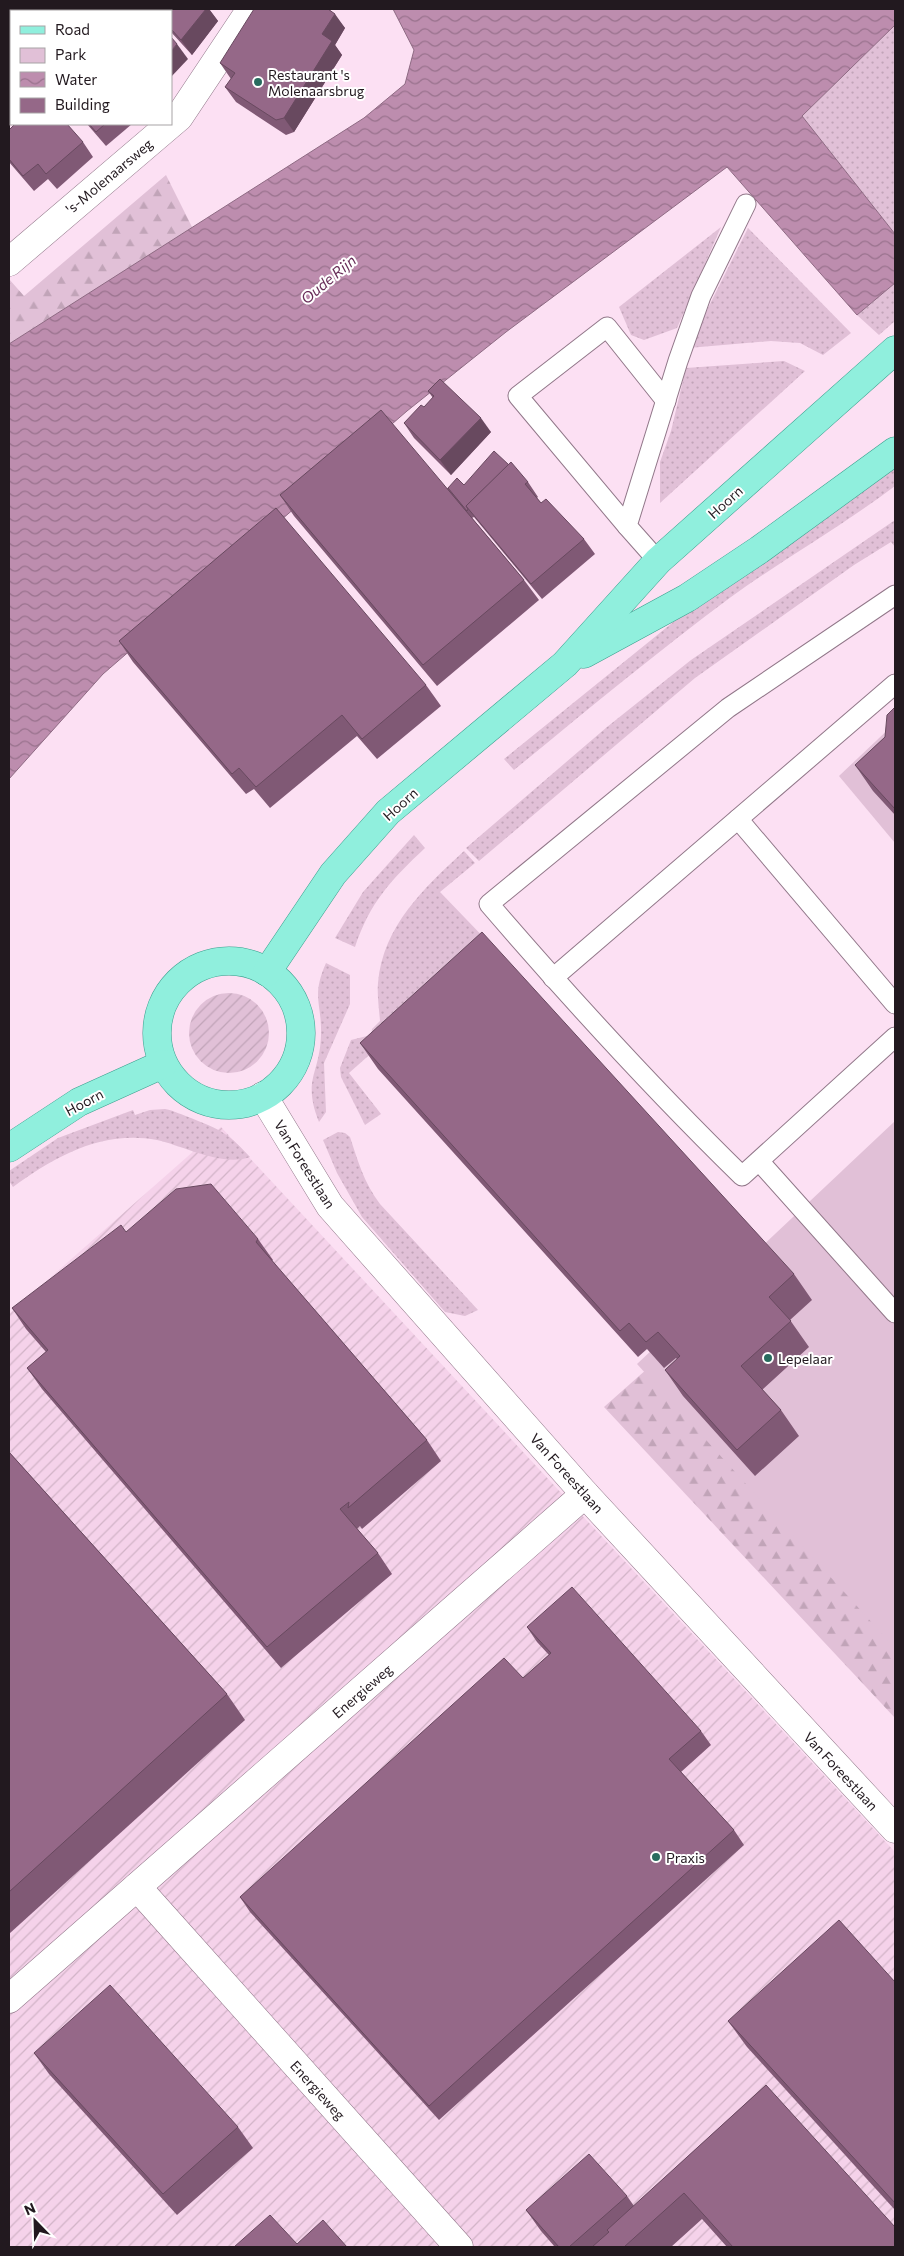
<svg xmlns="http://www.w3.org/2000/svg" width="904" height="2256" font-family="Commissioner,sans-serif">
  <defs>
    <pattern id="industrial-furrows" width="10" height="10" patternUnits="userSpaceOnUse" patternTransform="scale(1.25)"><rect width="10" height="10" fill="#f5d2ea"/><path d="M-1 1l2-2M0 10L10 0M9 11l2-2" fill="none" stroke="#d2b4c8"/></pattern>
    <pattern id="grass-dots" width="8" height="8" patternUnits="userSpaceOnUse" patternTransform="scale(1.25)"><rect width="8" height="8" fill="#e1c0d7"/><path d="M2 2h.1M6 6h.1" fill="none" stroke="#c1a4b8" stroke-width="1.8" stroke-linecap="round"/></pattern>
    <pattern id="forest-firs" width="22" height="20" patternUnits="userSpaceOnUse" patternTransform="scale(1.25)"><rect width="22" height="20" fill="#e1c0d7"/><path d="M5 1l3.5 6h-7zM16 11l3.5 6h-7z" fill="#c1a4b8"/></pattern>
    <pattern id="garden-furrows" width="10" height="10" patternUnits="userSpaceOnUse" patternTransform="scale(1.25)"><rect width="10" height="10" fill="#e1c0d7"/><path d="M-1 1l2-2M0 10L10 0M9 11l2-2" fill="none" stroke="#c1a4b8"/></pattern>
    <pattern id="water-waves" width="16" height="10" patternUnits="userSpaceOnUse" patternTransform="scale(1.25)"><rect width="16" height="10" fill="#bd8dae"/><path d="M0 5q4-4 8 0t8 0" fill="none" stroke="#99728d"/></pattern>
  </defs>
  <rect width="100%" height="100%" fill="#fce0f3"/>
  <!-- industrial -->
  <path fill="url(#industrial-furrows)" d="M221 1127 895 1852V2247H9V1314Z"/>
  <!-- grass -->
  <g fill="url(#grass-dots)">
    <path d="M895 25V234L802 116Z"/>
    <path d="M721 227 677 328 644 340 631 335 619 307Z"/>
    <path d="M748 228 851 333 823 355 800 343 771 341 688 348Z"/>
    <path d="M895 283V321L879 335 857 315Z"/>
    <path d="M784 361 805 371 660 503V462L671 431 686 368Z"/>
    <path d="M895 468V486C842 526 785 558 731 597 657 652 586 711 514 770L504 759 682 615 740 573Z"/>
    <path d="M895 520V547L891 542 854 565 695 678 479 861 466 848 607 727 691 660Z"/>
    <path d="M414 835 425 848C391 880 370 902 355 947L335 938 363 892Z"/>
    <path d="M464 851 475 863 440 892 492 946 349 1073 381 1114 365 1125 341 1077 340 1068 351 1040 371 1035 372 1029 380 1021C379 1008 377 995 378 983 383 926 424 888 464 851Z"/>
    <path d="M326 963 350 975V1004L324 1063 326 1112 319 1122C302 1079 320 1074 321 1035 322 1003 311 997 326 963Z"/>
    <path d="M165 1109C175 1111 182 1115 191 1118 221 1130 228 1133 250 1157 222 1167 184 1146 157 1140 102 1130 56 1156 13 1187L9 1181V1171L58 1138 133 1110 135 1115 150 1110Z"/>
    <path d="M338 1132 345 1133 350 1137C358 1161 364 1183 380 1204L478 1310 465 1316 445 1312 362 1217 337 1173 323 1140Z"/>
  </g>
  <!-- forest -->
  <g fill="url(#forest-firs)">
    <path d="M166 175 193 229 9 344V279L24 296Z"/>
    <path d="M691 1330 895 1430V1718L604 1407Z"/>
  </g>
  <!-- park -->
  <g fill="#e1c0d7">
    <path d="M895 723V843L839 776Z"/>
    <path d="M895 1121V1648L637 1364Z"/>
  </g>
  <!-- garden -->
  <circle fill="url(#garden-furrows)" cx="229" cy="1033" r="40"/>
  <!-- water -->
  <path fill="url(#water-waves)" stroke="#8e6a83" d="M393 9H895V25L802 116 895 234V283L857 315 727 167 506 332 407 411 103 674 9 779V344L364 118 405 84 414 50Z"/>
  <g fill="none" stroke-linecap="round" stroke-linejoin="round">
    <!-- service casing -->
    <g stroke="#917789" stroke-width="21">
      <g id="service">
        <path d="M627 526 518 396 607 327 666 401"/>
        <path d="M658 561 627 526 678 361 701 296 746 204"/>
        <path d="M895 595 728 708 489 904C570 998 653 1089 742 1176L895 1037"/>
        <path d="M738 819 895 1004"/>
        <path d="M553 978 895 684"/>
        <path d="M759 1161 895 1313"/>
      </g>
    </g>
    <!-- minor casing -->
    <g stroke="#917789" stroke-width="29">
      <g id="minor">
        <path d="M9 262 179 117 251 9"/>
        <path d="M263 1096 330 1206 585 1494 895 1829"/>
        <path d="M137 1887 459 2247"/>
        <path d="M9 1999 585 1494"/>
      </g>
    </g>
    <!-- primary casing -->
    <g stroke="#399e8c" stroke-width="29">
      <g id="primary">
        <path d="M584 654 687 598 759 550 895 451"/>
        <circle cx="229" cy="1033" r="72"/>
        <path d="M267 972 333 874 388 812 565 664 658 561 895 350"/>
        <path d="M9 1148 79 1102 163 1064"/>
      </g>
    </g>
    <!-- service -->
    <use href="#service" stroke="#fff" stroke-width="19"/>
    <!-- minor -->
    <use href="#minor" stroke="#fff" stroke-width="28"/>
    <!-- primary -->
    <use href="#primary" stroke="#90efdd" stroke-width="28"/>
  </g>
  <!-- wall -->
  <g fill="#805975">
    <path d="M152 9H209L218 21 192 55 171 32V11H153Z"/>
    <path d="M329 9 345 28 335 45 342 55 294 132 286 135 236 102 225 87 231 79 220 63Z"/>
    <path d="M87 124H132L106 146Z"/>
    <path d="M9 127 10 129 83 142 93 157 57 189 48 179 34 191 9 162Z"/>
    <path d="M428 391 491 432 451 475 414 438 404 423 424 407 433 398Z"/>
    <path d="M509 465 528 482 538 497 537 498 541 503 584 539 595 554 542 599 474 517 472 518 524 580 539 600 437 686 294 516 280 495 448 488 464 485Z"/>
    <path d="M119 641 426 685 441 706 377 759 357 736 270 808 254 789 246 794 133 662Z"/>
    <path d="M895 707V815L873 791 855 765 885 737Z"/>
    <path d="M360 1043 794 1274 812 1300 790 1320 809 1347 762 1390 781 1410 799 1436 755 1476 683 1396 665 1370 677 1359 676 1358 664 1368 647 1349 638 1357 378 1069Z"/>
    <path d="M126 1232 258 1239 273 1260 272 1261 427 1440 441 1461 362 1529 360 1526 357 1529 378 1553 392 1574 281 1668 42 1389 27 1368 46 1352 26 1329 12 1308Z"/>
    <path d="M9 1452 227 1694 245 1720 9 1934Z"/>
    <path d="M527 1627 701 1731 711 1745 681 1772 734 1830 744 1845 439 2120 250 1912 240 1897 523 1678 549 1655 537 1642Z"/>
    <path d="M895 1982V2210L747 2047 728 2021Z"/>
    <path d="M34 2053 238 2127 253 2148 177 2215 49 2074Z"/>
    <path d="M766 2085 895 2247H727L702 2219 671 2247H555L541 2231 526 2210 627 2196 634 2206Z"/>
  </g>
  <!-- shaded-wall -->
  <g fill="#68495f">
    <path d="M206 9H209L218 21 192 55 181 40Z"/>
    <path d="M335 14 345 28 335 45 342 55 294 132 284 118 322 34Z"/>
    <path d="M177 44 188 59 171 77V51Z"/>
    <path d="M481 418 491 432 451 475 440 460Z"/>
  </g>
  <!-- building -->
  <g fill="#956888" stroke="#68495f">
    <path d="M16 9H27L29 11H13Z"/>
    <path d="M28 9H54L56 11H30Z"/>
    <path d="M60 9H91L93 11H62Z"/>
    <path d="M153 9H206L181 40 171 29V11H155Z"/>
    <path d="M254 9H328L335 14 322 34 332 41 284 118 276 120 225 87 235 73 220 63Z"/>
    <path d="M11 13V40L9 37V15Z"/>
    <path d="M171 37 177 44 171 51Z"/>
    <path d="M15 124H67L83 142 46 174 38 164 23 176 9 159V127L10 129Z"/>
    <path d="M89 124H105L96 132Z"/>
    <path d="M440 379 481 418 440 460 404 423 421 405 424 407 434 396 428 391Z"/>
    <path d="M381 410 524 580 423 665 280 495Z"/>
    <path d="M494 451 509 465 466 506 468 509 467 511 448 488 457 478 464 485Z"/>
    <path d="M511 462 528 482 525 484 541 503 546 499 584 539 531 584 466 506Z"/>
    <path d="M276 508 426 685 362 739 342 715 256 787 239 768 232 774 119 641Z"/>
    <path d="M895 707V809L855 765 885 737 887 715Z"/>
    <path d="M482 932 794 1274 769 1297 791 1321 741 1366 781 1410 737 1450 665 1370 680 1356 658 1332 646 1342 629 1323 620 1331 360 1043Z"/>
    <path d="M211 1184 258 1239 256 1242 427 1440 348 1508 349 1502 340 1509 378 1553 267 1647 27 1368 48 1350 12 1308 121 1225 126 1232 176 1189Z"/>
    <path d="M9 1452 227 1694 9 1892Z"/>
    <path d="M572 1587 701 1731 669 1759 734 1830 429 2106 240 1897 504 1658 523 1678 551 1653 527 1627Z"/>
    <path d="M839 1920 895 1982V2203L728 2021Z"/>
    <path d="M110 1985 238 2127 163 2194 34 2053Z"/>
    <path d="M766 2085 895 2227V2247H733L684 2193 624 2247H592L609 2232 607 2230Z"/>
    <path d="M589 2154 627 2196 569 2247H559L526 2210Z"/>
    <path d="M270 2215 297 2244 323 2220 347 2247H234Z"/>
  </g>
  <!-- markers -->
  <g fill="#286c5f" stroke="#fff" stroke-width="2">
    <circle cx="258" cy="82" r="5"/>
    <circle cx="768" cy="1358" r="5"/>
    <circle cx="656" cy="1857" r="5"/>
  </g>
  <g text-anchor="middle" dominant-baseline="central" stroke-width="4" stroke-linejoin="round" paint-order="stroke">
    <!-- poi labels -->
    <g font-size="14" fill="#22191f" stroke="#fff" text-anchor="start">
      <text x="268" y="74">Restaurant 's<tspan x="268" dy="16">Molenaarsbrug</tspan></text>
      <text x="778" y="1358">Lepelaar</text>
      <text x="666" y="1857">Praxis</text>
    </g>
    <!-- street labels -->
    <g font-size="14" fill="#22191f" stroke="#fff">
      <text transform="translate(109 176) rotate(-40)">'s-Molenaarsweg</text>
      <text transform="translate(725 502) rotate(-42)">Hoorn</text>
      <text transform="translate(400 804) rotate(-42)">Hoorn</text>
      <text transform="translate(84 1102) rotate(-28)">Hoorn</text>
      <text transform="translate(305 1164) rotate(58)">Van Foreestlaan</text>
      <text transform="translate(567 1473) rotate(48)">Van Foreestlaan</text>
      <text transform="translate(362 1691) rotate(-41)">Energieweg</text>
      <text transform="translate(841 1771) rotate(47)">Van Foreestlaan</text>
      <text transform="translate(318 2090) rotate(48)">Energieweg</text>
    </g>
    <!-- water labels -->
    <g font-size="15" font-style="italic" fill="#672c58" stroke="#fff">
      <text transform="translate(328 279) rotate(-40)">Oude Rijn</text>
    </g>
  </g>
  <!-- border -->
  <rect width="904" height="2256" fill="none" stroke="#22191f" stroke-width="20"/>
  <!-- legend -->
  <rect x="10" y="10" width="162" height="115" fill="#ffffff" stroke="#a7a3a5"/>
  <rect x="20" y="26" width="25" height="8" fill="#90efdd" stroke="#a7a3a5"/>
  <text x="55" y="35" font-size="15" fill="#22191f">Road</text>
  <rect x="20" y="48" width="25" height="15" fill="#e1c0d7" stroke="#a7a3a5"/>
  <text x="55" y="60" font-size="15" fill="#22191f">Park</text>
  <rect x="20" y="72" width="25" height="15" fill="url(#water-waves)" stroke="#a7a3a5"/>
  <text x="55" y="85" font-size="15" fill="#22191f">Water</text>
  <rect x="20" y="98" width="25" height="15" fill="#956888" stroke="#a7a3a5"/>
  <text x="55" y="110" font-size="15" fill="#22191f">Building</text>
  <!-- north arrow -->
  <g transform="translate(35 2221) rotate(337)" stroke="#ffffff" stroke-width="4" paint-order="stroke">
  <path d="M0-4L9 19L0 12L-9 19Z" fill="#22191f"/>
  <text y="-8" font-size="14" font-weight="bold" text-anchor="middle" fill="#22191f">N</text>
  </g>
</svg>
